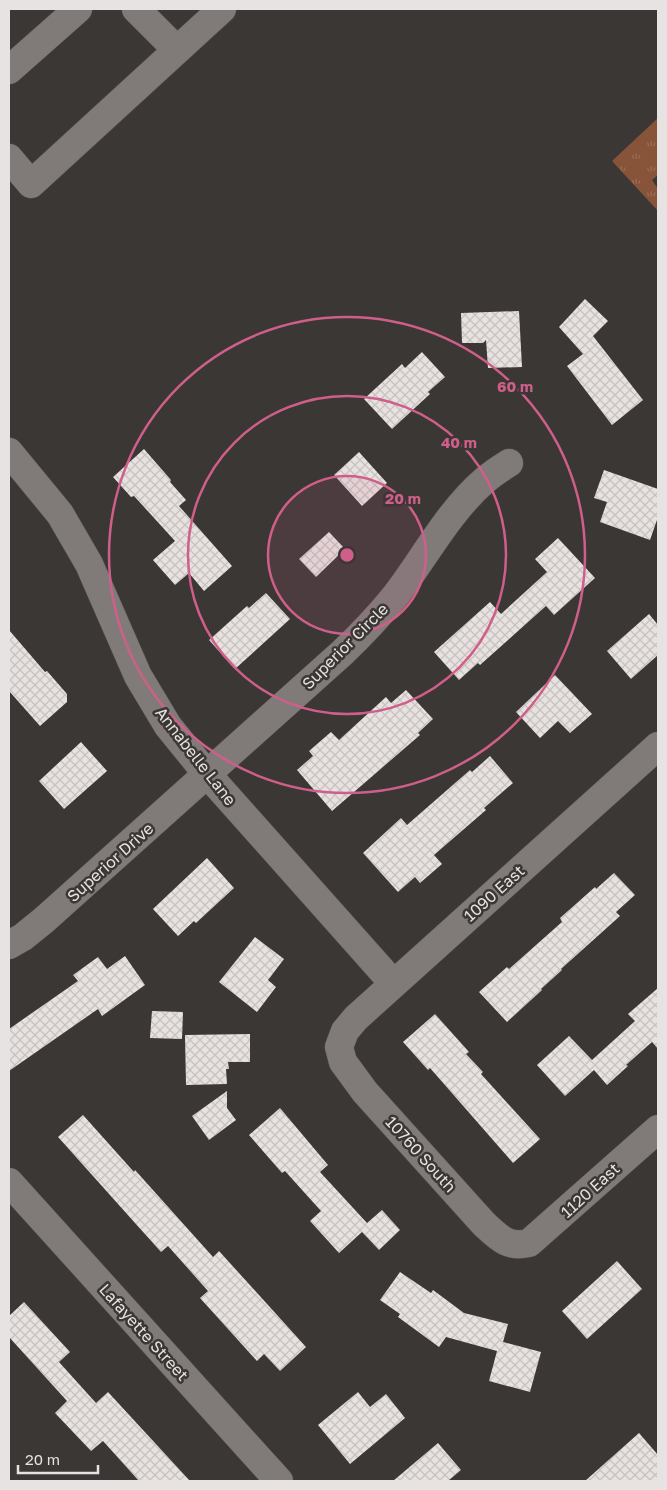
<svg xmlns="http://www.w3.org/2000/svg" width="667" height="1490" font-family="'Golos Text',sans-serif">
  <defs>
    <pattern id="grass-tufts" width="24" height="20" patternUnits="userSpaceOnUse" patternTransform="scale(1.25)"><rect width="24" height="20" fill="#875339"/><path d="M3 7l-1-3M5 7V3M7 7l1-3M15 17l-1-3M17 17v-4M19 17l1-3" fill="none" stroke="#986c55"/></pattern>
    <pattern id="building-cross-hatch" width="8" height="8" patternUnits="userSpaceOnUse" patternTransform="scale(1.25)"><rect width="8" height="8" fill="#e7e2df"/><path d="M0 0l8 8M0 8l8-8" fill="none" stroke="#c7c2c0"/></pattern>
  </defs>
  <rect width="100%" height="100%" fill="#3b3735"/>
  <!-- grass -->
  <path fill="url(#grass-tufts)" d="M658 118V175L652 180 658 189V211L612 161Z"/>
  <!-- building -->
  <g fill="url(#building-cross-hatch)">
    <path d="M585 299 608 321 593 336 643 400 612 425 567 366 583 354 559 327Z"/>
    <path d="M519 311 522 367 488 368 486 340 483 343H462L461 313Z"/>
    <path d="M422 352 445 377 428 392 430 394 392 429 364 399 402 364 405 368Z"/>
    <path d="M144 449 171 480 170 482 186 500 179 506 232 566 204 591 189 573 175 585 153 560 175 541 134 496 131 497 113 477Z"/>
    <path d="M359 452 387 483 362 506 334 475Z"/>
    <path d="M604 470 658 489V517L650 540 600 522 607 502 594 498Z"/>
    <path d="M329 532 345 549 316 577 299 559Z"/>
    <path d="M558 538 595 578 554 615 546 606 480 665 478 663 459 680 434 652 490 602 501 614 547 572 535 559Z"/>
    <path d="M266 593 290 619 235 669 209 640 247 606 249 608Z"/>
    <path d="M649 614 658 625V655L631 679 607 651Z"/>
    <path d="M9 630 45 672 47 671 67 694V702L40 726 9 691Z"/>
    <path d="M555 675 592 714 570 733 558 721 540 738 516 712Z"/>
    <path d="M406 690 433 719 418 733 420 735 332 811 297 770 313 756 309 751 331 732 339 740 386 697 391 703Z"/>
    <path d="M81 742 107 771 64 809 39 781Z"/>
    <path d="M490 756 513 783 484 808 486 810 434 855 442 864 420 883 415 877 398 892 363 853 401 818 407 825 470 770 472 772Z"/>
    <path d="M207 858 234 888 196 923 194 921 178 936 153 909Z"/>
    <path d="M614 873 635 895 616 912 620 916 561 969 562 970 541 989 542 990 507 1022 479 992 507 967 509 969 562 922 560 918 595 887 596 889Z"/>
    <path d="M255 937 284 959 268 980 276 987 257 1012 219 982Z"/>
    <path d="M125 956 145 985 102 1016 98 1009 9 1071V1029L78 981 73 975 98 957 107 969Z"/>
    <path d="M658 988V1049L652 1042 626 1065 628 1066 607 1085 594 1070 565 1096 537 1065 569 1036 592 1060 635 1021 628 1014Z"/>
    <path d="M152 1011 183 1012 182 1039 150 1038Z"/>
    <path d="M435 1014 469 1052 466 1054 483 1072 481 1074 540 1139 513 1163 430 1068 428 1070 403 1042Z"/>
    <path d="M250 1034V1062H228L229 1069H226L227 1084 186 1085 185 1035Z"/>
    <path d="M227 1091V1108L236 1120 209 1140 192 1116Z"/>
    <path d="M280 1108 328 1165 320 1172 367 1223 382 1210 400 1230 379 1250 362 1232 339 1253 310 1221 321 1211 285 1171 282 1173 249 1135Z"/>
    <path d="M83 1115 134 1172 135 1170 213 1257 219 1251 306 1347 280 1371 264 1354 257 1361 200 1298 208 1291 168 1246 161 1252 58 1137Z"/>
    <path d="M617 1261 642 1289 587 1339 562 1311Z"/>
    <path d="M400 1272 431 1293 433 1290 464 1313 508 1324 503 1342 541 1352 530 1392 489 1381 497 1351 446 1337 439 1347 398 1317 400 1314 380 1300Z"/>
    <path d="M24 1302 70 1352 59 1362 96 1403 108 1392 190 1481H139L103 1441 91 1451 55 1413 67 1401 9 1337V1316Z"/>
    <path d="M358 1392 370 1407 386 1394 405 1418 350 1464 318 1425Z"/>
    <path d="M639 1433 658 1455V1481H585Z"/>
    <path d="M438 1443 461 1470 448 1481H393Z"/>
  </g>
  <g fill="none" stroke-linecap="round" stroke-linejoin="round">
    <!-- minor casing -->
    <g stroke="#595553" stroke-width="29">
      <g id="minor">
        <path d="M136 9 177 50"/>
        <path d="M9 70 78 9"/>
        <path d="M9 158 31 184 222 9"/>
        <path d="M9 452 60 514 89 564 138 676 168 726 207 774 393 983"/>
        <path d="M658 746 356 1018 345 1031 339 1047 343 1062 365 1092 484 1224C499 1238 508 1248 529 1243L658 1129"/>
        <path d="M9 945 23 937 44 920 342 653C361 635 379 616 396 595 425 557 448 512 485 480 492 474 501 468 509 463"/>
        <path d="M9 1182 279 1481"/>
      </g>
    </g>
    <!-- minor -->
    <use href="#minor" stroke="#807b79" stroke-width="28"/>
  </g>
  <!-- distance rings -->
  <circle cx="347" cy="555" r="79" fill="#cf5f8a" fill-opacity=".12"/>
  <g fill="none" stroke="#cf5f8a" stroke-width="2.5">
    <circle cx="347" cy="555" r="79"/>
    <circle cx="347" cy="555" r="159"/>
    <circle cx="347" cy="555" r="238"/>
  </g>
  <g text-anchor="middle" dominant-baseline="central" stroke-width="5" stroke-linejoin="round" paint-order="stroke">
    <!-- street labels -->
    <g font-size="16" fill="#e6e3e2" stroke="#3b3735">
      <text transform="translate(345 646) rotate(-45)">Superior Circle</text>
      <text transform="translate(196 756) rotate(52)">Annabelle Lane</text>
      <text transform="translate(110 862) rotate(-42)">Superior Drive</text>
      <text transform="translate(494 893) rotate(-42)">1090 East</text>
      <text transform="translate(421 1154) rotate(48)">10760 South</text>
      <text transform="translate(590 1190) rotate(-42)">1120 East</text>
      <text transform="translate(144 1332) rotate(48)">Lafayette Street</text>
    </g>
  </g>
  <circle cx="347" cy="555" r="8" fill="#cf5f8a" stroke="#3b3735" stroke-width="2.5"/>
  <g font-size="15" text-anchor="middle" font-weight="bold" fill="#cf5f8a" stroke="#3b3735" stroke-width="5" stroke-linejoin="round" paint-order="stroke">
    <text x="515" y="392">60 m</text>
    <text x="459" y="448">40 m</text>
    <text x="403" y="504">20 m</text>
  </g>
  <!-- border -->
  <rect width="667" height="1490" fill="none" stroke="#e6e3e2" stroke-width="20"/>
  <!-- scale -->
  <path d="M18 1465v8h80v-8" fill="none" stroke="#e6e3e2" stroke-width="2.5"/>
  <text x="25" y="1465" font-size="15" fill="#e6e3e2" stroke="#3b3735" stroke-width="4" paint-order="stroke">20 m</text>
</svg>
